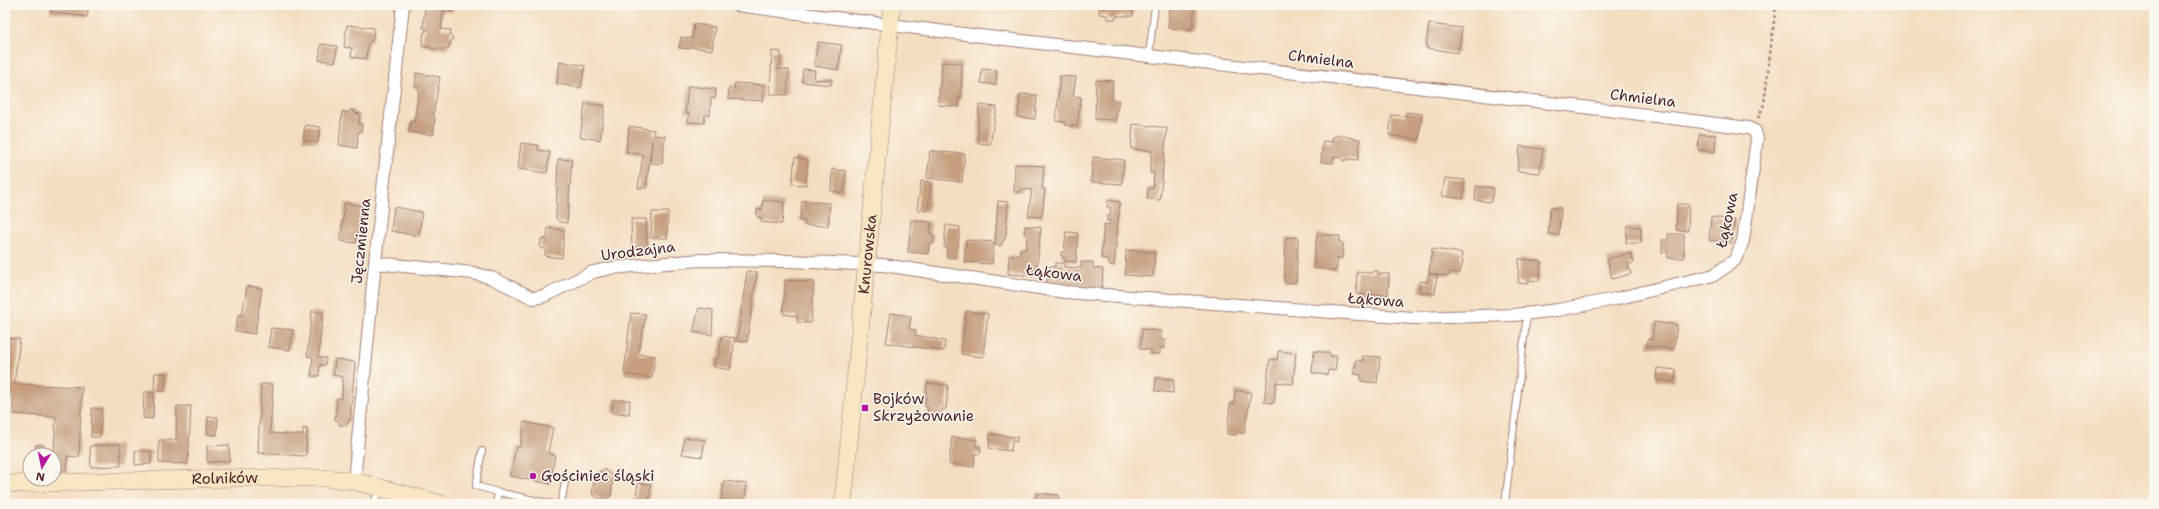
<svg xmlns="http://www.w3.org/2000/svg" width="2159" height="509" font-family="'Shantell Sans',sans-serif">
  <rect width="100%" height="100%" fill="#fbf7ec"/>
  <filter id="ink" filterUnits="userSpaceOnUse"><feTurbulence type="fractalNoise" baseFrequency=".025" numOctaves="2"/><feDisplacementMap in="SourceGraphic" scale="8" xChannelSelector="R" yChannelSelector="G"/><feConvolveMatrix kernelMatrix="1 2 1 2 8 2 1 2 1" color-interpolation-filters="sRGB"/></filter>
  <filter id="wash" filterUnits="userSpaceOnUse"><feTurbulence type="fractalNoise" baseFrequency=".012" numOctaves="4" result="noise"/><feDisplacementMap in="SourceGraphic" scale="16" xChannelSelector="R" yChannelSelector="G"/><feGaussianBlur stdDeviation="0.9" result="paint"/><feColorMatrix in="noise" values="0 0 0 0 0 0 0 0 0 0 0 0 0 0 0 0 0 1.4 0 .05"/><feComposite in="paint" operator="in"/></filter>
  <g filter="url(#wash)">
    <rect width="100%" height="100%" fill="#f4dec1"/>
    <g id="blocks">
      <!-- building -->
      <g fill="#c69f7f">
        <path d="M51 5H89L87 17 50 12Z"/>
        <path d="M429 5H457L454 7 453 12 443 11 441 29 451 30 450 35 453 38 448 49H432L431 47 422 46 424 32H426V28H423L425 7H429Z"/>
        <path d="M1100 5H1134L1133 16H1117L1116 19H1107V15L1099 14Z"/>
        <path d="M1170 5H1195L1192 31 1168 28Z"/>
        <path d="M694 24 715 27 712 50 690 47V49L679 48 681 37 692 39Z"/>
        <path d="M1429 24 1462 28 1458 53 1426 48Z"/>
        <path d="M347 25 374 28 373 39 368 44 366 59 351 57 352 48 344 47Z"/>
        <path d="M818 42 842 45 838 70 814 66Z"/>
        <path d="M321 44 337 46 335 62 319 60Z"/>
        <path d="M772 51 781 52 780 65 777 69 789 70 787 95 770 94Z"/>
        <path d="M560 61 585 66 581 88 557 84Z"/>
        <path d="M940 62 962 63 961 98H959V107L938 105 939 97H937L939 95 942 63Z"/>
        <path d="M803 69 815 70 814 80 832 79 831 85 802 82Z"/>
        <path d="M982 69 997 70 996 85 981 83Z"/>
        <path d="M416 73 440 77 433 116 435 117 433 135 409 132 411 121 414 122 417 104 419 87H415Z"/>
        <path d="M1060 76 1076 77 1073 96 1081 97 1077 126 1065 125V122L1056 121Z"/>
        <path d="M1096 80 1113 81 1112 100H1119L1115 120 1095 119Z"/>
        <path d="M735 83 764 85 763 101 728 99 729 88 734 89Z"/>
        <path d="M688 86 716 89 715 99 711 98 710 115H705L704 123 688 122 689 113H685Z"/>
        <path d="M1020 94 1037 95 1035 119 1018 117Z"/>
        <path d="M585 103 605 106 600 140 580 137Z"/>
        <path d="M979 105 997 107 990 144 978 143Z"/>
        <path d="M350 110H354L355 113 360 114 359 124H362L361 132H358L357 148 339 145 342 111 348 113Z"/>
        <path d="M1406 112 1422 114 1419 140 1389 135 1392 115 1406 116Z"/>
        <path d="M1133 124 1167 128 1160 200 1147 199 1148 188H1153L1154 173H1150L1152 151 1131 149Z"/>
        <path d="M305 125 320 127 318 142 303 140Z"/>
        <path d="M629 126 654 130 653 135 665 136 662 164 650 163 652 141 646 188H638L643 155 626 152Z"/>
        <path d="M1342 134 1346 137 1360 139 1358 160 1349 159 1343 161 1342 158 1334 157 1333 163 1321 162 1323 141 1332 142 1333 136H1339Z"/>
        <path d="M1699 134 1716 135 1715 152 1698 150Z"/>
        <path d="M521 143 538 145V150L550 152 547 173 518 169Z"/>
        <path d="M1520 146 1543 149 1540 173 1517 171Z"/>
        <path d="M930 151 965 154 962 182 927 178Z"/>
        <path d="M795 157 808 160 806 185 792 184Z"/>
        <path d="M1093 157 1124 160 1122 184 1091 182Z"/>
        <path d="M558 159 572 160 567 223 559 222 556 218Z"/>
        <path d="M1015 164 1044 166 1042 189H1045L1042 217 1028 216 1032 190 1022 189 1021 192H1014Z"/>
        <path d="M832 169 846 171 844 193 831 191Z"/>
        <path d="M1445 178 1465 180 1463 199 1442 196Z"/>
        <path d="M921 181 931 182 928 211 917 210Z"/>
        <path d="M1476 186 1494 188 1492 202 1475 200Z"/>
        <path d="M763 200 784 202 782 224 761 222 762 218 757 217V209L762 210Z"/>
        <path d="M1108 200 1120 202 1114 266 1110 265 1107 259 1101 258 1104 224 1110 225V221H1107V216H1110L1111 207H1107Z"/>
        <path d="M802 201 830 203 828 226 805 225V221H800Z"/>
        <path d="M998 201 1008 202 1006 236 1001 246 995 245Z"/>
        <path d="M345 203 362 206 356 243 340 241Z"/>
        <path d="M1677 204H1689L1688 231 1676 230Z"/>
        <path d="M394 207 422 212 419 236 391 231Z"/>
        <path d="M1550 208H1561L1559 235 1548 234Z"/>
        <path d="M652 212H668L667 238H651Z"/>
        <path d="M1711 217 1735 220 1732 243 1709 240Z"/>
        <path d="M631 219H646L647 247 632 248Z"/>
        <path d="M911 220 931 222 930 234 934 235 933 243H929L928 254 908 252Z"/>
        <path d="M946 225 960 227 957 258 946 257 947 248 944 247Z"/>
        <path d="M1025 226 1041 227 1036 276 1008 274 1009 255 1019 256 1020 249H1026L1027 235 1024 234Z"/>
        <path d="M1627 226 1641 227V243H1626Z"/>
        <path d="M548 228 564 230 562 258 545 256 546 249 540 248 541 239H547Z"/>
        <path d="M1066 232 1078 233 1076 262 1064 261V256H1061V252L1064 253Z"/>
        <path d="M1317 234 1340 236 1339 242 1343 243 1342 258 1338 257 1336 271 1313 268Z"/>
        <path d="M1668 234H1684V258H1667L1668 252H1662V240H1668Z"/>
        <path d="M1286 237 1298 238 1296 283 1284 282Z"/>
        <path d="M966 240 994 242 992 264 964 262Z"/>
        <path d="M1432 249 1462 253 1461 259 1463 261 1460 273 1450 272V276L1437 275 1435 294 1419 292 1420 281 1427 282 1429 274 1437 275 1429 273Z"/>
        <path d="M1126 250 1155 252 1153 277 1125 275Z"/>
        <path d="M1631 253 1634 263 1628 264 1631 274 1612 279 1607 259Z"/>
        <path d="M1519 259 1541 261 1539 281 1528 280V284L1518 283Z"/>
        <path d="M1081 262H1093V268L1103 269 1102 288 1047 286V266L1055 267V263H1064V267L1081 268Z"/>
        <path d="M747 271 757 272 747 342 737 341Z"/>
        <path d="M1373 271H1378V274H1389L1388 295 1356 294 1357 272 1372 273Z"/>
        <path d="M785 280 814 282 811 323 797 322V316L783 314Z"/>
        <path d="M247 286 262 288 255 334 235 331 238 315H242Z"/>
        <path d="M699 308 713 310 712 335 693 332Z"/>
        <path d="M312 311 323 313 318 357 326 358 325 365H320L319 376H311L313 357 307 356Z"/>
        <path d="M966 311 988 314 983 357 961 354Z"/>
        <path d="M631 313 646 314 638 354 655 356 652 378 624 374Z"/>
        <path d="M891 313 911 316 909 329 916 330 915 335 945 341 944 351 886 343Z"/>
        <path d="M1654 322 1677 325 1674 349 1647 346 1648 339 1652 340Z"/>
        <path d="M271 328 293 330 290 350 268 347Z"/>
        <path d="M1142 329 1161 331V340H1166L1165 348H1160V354H1151V350L1140 349Z"/>
        <path d="M722 336 735 338 730 370 714 367 715 358 718 359Z"/>
        <path d="M5 338 20 339 14 384 82 387 79 457 67 456V471H54V455H31V451L36 450V445H44V450H54L56 417 13 414V397L5 396Z"/>
        <path d="M1278 351 1296 353 1293 384 1276 382 1274 403 1264 402 1270 359 1277 360Z"/>
        <path d="M1314 351 1330 353V356H1337L1335 371 1328 370 1327 375 1312 373Z"/>
        <path d="M1363 356 1380 357 1377 383 1361 381V375L1354 374 1356 360 1363 361Z"/>
        <path d="M335 359 355 362 350 421H348L347 425H339V421L335 420 337 398H342L343 377 333 375Z"/>
        <path d="M1657 368 1676 370 1674 382 1656 380Z"/>
        <path d="M155 373H166L165 391H154Z"/>
        <path d="M1156 378 1174 379 1173 393 1155 391Z"/>
        <path d="M927 383 948 385 946 409H942V418L927 416 928 407H925Z"/>
        <path d="M261 384H273L270 433 303 435V428L307 429 306 456 258 453Z"/>
        <path d="M1235 390 1251 392 1244 433H1237L1236 435 1227 434 1230 404H1234Z"/>
        <path d="M144 392H154L153 419 143 418Z"/>
        <path d="M613 400H630L629 414 612 413Z"/>
        <path d="M177 406H191L188 464 159 463V440H176Z"/>
        <path d="M92 408 102 409 100 437H91Z"/>
        <path d="M208 417H218L217 435 207 434Z"/>
        <path d="M524 422 553 428 548 453 555 455 550 484 510 476 516 447H520Z"/>
        <path d="M990 434 1017 437V442L1012 441 1011 451 989 448Z"/>
        <path d="M684 437 705 440 702 457 682 454Z"/>
        <path d="M952 437 977 440 976 447H981L980 454H975L974 467 949 464Z"/>
        <path d="M120 444 121 466 91 467 90 446Z"/>
        <path d="M229 445 230 461 207 462V446Z"/>
        <path d="M135 451H151V464L135 465Z"/>
        <path d="M604 469 613 476 611 496 601 500 592 494 595 474Z"/>
        <path d="M724 481 747 484 744 504H721Z"/>
        <path d="M638 483 651 484 649 504H635Z"/>
        <path d="M1036 493 1059 495 1058 504H1035Z"/>
      </g>
    </g>
  </g>
  <g filter="url(#ink)">
    <use href="#blocks" fill-opacity="0" stroke="#9f7e76" stroke-width="1"/>
    <g fill="none" stroke-linecap="round" stroke-linejoin="round">
      <!-- lane casing -->
      <g stroke="#9f7e76" stroke-width="8">
        <g id="lane">
          <path d="M1149 55 1155 5"/>
          <path d="M482 451 476 486 498 492"/>
          <path d="M374 504 379 488"/>
          <path d="M496 504 498 492 552 504"/>
          <path d="M561 504 566 477"/>
          <path d="M1505 504 1527 313"/>
        </g>
      </g>
      <!-- street casing -->
      <g stroke="#9f7e76" stroke-width="14">
        <g id="street">
          <path d="M375 263 473 273 492 278 533 298 544 296 593 272 612 268 700 260 788 261 883 265 1065 292 1413 318 1514 315 1558 310 1615 299 1714 275 1735 260 1743 241 1757 139 1755 131 1748 128C1412 83 1074 51 737 5"/>
          <path d="M354 481 375 263 403 5"/>
        </g>
      </g>
      <!-- secondary casing -->
      <g stroke="#9f7e76" stroke-width="18">
        <g id="secondary">
          <path id="s1" d="M5 484 233 478H326L354 481 442 504"/>
          <path id="s2" d="M843 504 892 5"/>
        </g>
      </g>
      <!-- path -->
      <path stroke="#9f7e76" stroke-width="2.5" stroke-dasharray="3 3" stroke-linecap="butt" d="M1758 118 1764 104 1776 5"/>
      <!-- lane -->
      <use href="#lane" stroke="#fff" stroke-width="6"/>
      <!-- street -->
      <use href="#street" stroke="#fff" stroke-width="12"/>
      <!-- secondary -->
      <use href="#secondary" stroke="#f9e7c3" stroke-width="17"/>
    </g>
  </g>
  <!-- markers -->
  <g fill="#b5179e" stroke="#fbf7ec" stroke-width="1.5">
    <rect x="861" y="404" width="8" height="8" rx="2"/>
    <circle cx="533" cy="476" r="4"/>
  </g>
  <g text-anchor="middle" dominant-baseline="central" stroke-width="3" stroke-linejoin="round" paint-order="stroke">
    <!-- street labels -->
    <g font-size="15" fill="#4a1f2b" stroke="#fbf7ec">
      <text transform="translate(1321 59) rotate(7)">Chmielna</text>
      <text transform="translate(1643 98) rotate(7)">Chmielna</text>
      <text transform="translate(1727 220) rotate(-78)">Łąkowa</text>
      <text transform="translate(361 241) rotate(-84)">Jęczmienna</text>
      <text transform="translate(638 251) rotate(-7)">Urodzajna</text>
      <text stroke="none"><textPath href="#s2" startOffset="251">Knurowska</textPath></text>
      <text transform="translate(1054 273) rotate(7)">Łąkowa</text>
      <text transform="translate(1376 300) rotate(4)">Łąkowa</text>
      <text stroke="none"><textPath href="#s1" startOffset="220">Rolników</textPath></text>
    </g>
    <!-- poi labels -->
    <g font-size="15" fill="#4a1f2b" stroke="#fbf7ec" text-anchor="start">
      <text x="873" y="399">Bojków<tspan x="873" dy="17">Skrzyżowanie</tspan></text>
      <text x="541" y="476">Gościniec śląski</text>
    </g>
  </g>
  <!-- margin -->
  <rect width="2159" height="509" fill="none" stroke="#fbf7ec" stroke-width="20"/>
  <!-- north arrow -->
  <g transform="translate(42 467) rotate(190)"><circle r="19" fill="#fbf7ec" stroke="#b4a19f"/>
  <path d="M0-3L7 15L0 10L-7 15Z" fill="#b5179e"/>
  <text y="-6" font-size="11" font-weight="bold" text-anchor="middle" fill="#4a1f2b">N</text>
  </g>
</svg>
